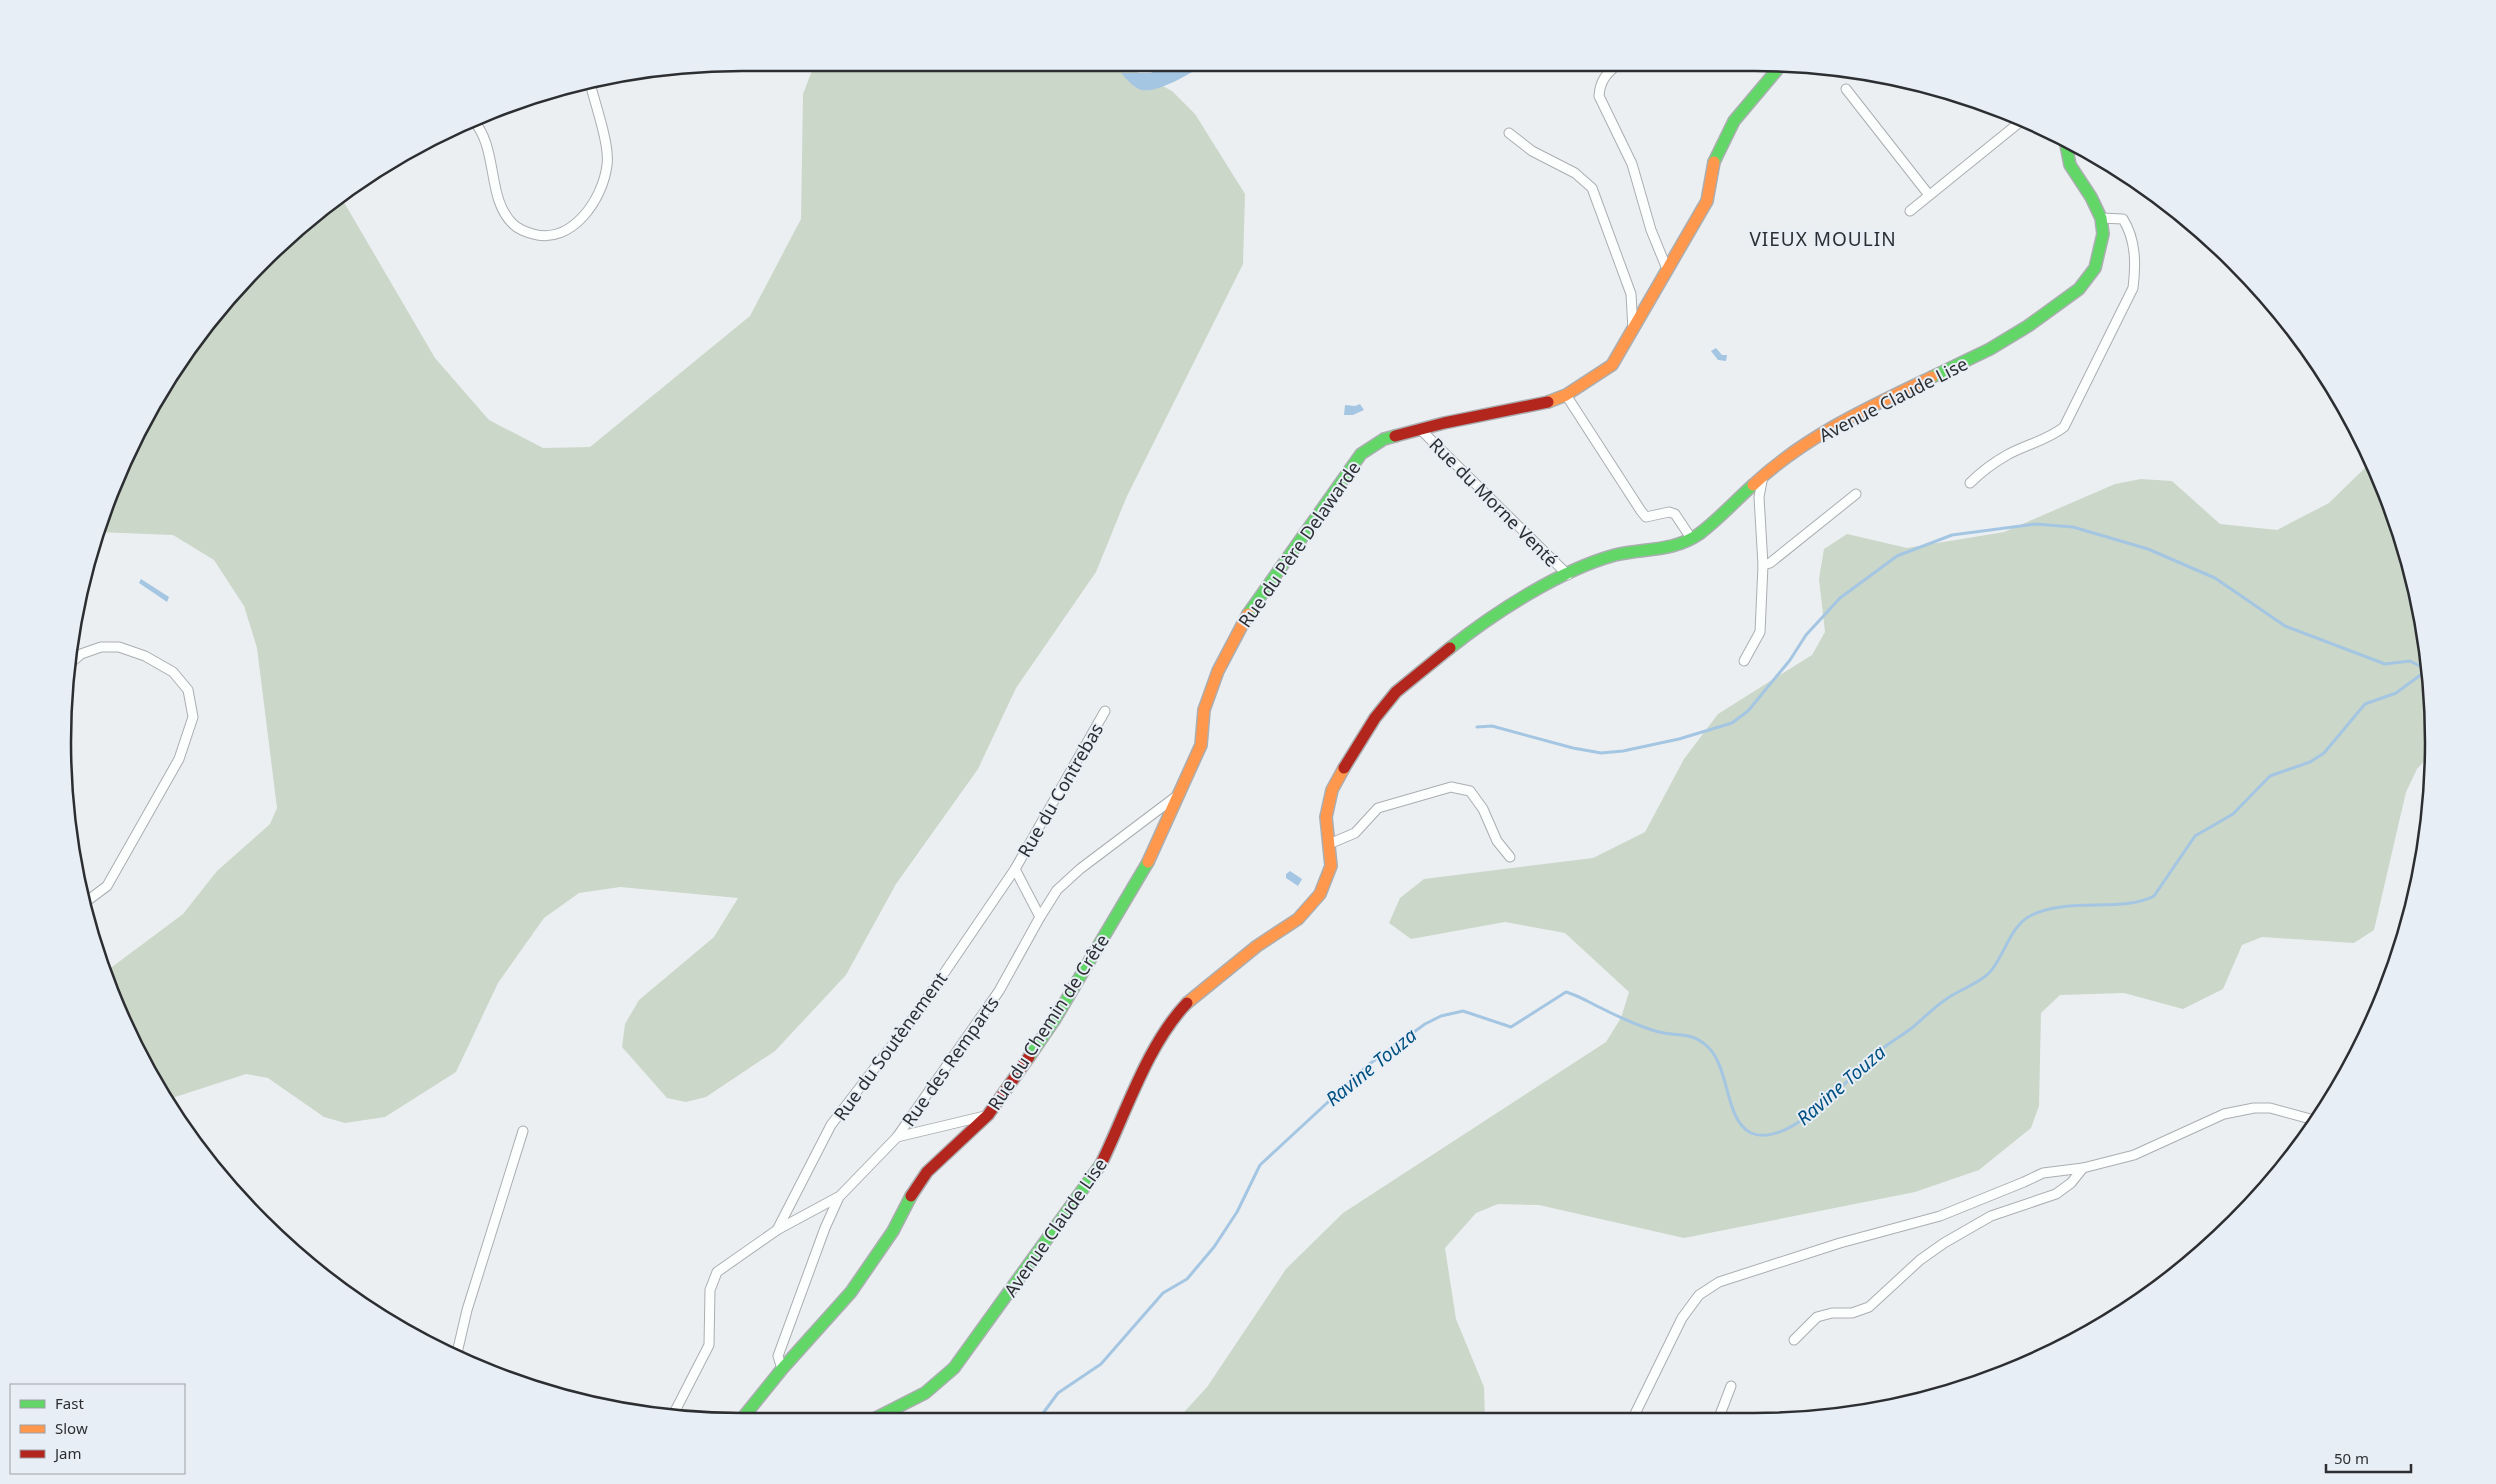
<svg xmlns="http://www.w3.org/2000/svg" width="2496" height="1484" font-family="'Noto Sans',sans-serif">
  <rect width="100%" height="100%" fill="#eceff2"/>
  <!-- green -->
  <g fill="#cbd7c9">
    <path d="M1131 67 1135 71 1172 91 1195 114 1245 194 1243 264 1127 496 1096 572 1016 688 978 769 896 884 846 975 775 1051 706 1097 686 1102 667 1098 622 1047 625 1024 639 1000 714 937 738 898 620 887 579 893 544 918 498 983 456 1072 385 1117 345 1123 324 1117 268 1078 246 1074 166 1100 153 1081 104 973 183 914 217 871 270 824 277 808 257 648 244 606 214 560 173 535 97 532 133 441 203 329 329 203 338 197 345 204 435 358 489 420 543 448 590 447 750 316 801 219 803 94 813 68Z"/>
    <path d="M2371 462 2382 482 2420 610 2433 742V752L2417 769 2406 792 2374 930 2354 943 2262 937 2242 945 2223 989 2183 1009 2124 993 2060 995 2041 1013 2039 1106 2031 1128 1979 1170 1915 1192 1684 1238 1539 1205 1498 1204 1476 1213 1445 1248 1456 1319 1484 1387 1485 1420H1177L1207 1387 1286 1269 1343 1213 1606 1042 1621 1018 1629 992 1565 933 1505 922 1411 939 1389 923 1400 898 1424 879 1593 858 1645 832 1684 759 1718 714 1812 655 1825 632 1819 579 1824 549 1847 534 1907 548 2004 532 2115 484 2141 479 2172 481 2220 524 2277 530 2329 503Z"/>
  </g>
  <!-- water -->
  <g fill="#a4c6e2">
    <path d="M1162 66H1201C1189 75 1157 93 1142 90 1133 88 1127 79 1121 73H1151Z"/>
    <path d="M1716 348 1722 355H1727L1726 361 1718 360 1711 351Z"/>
    <path d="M1360 404 1364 410 1353 415H1344L1345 405 1355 406Z"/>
    <path d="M141 579 169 597 167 602 139 583Z"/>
    <path d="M1290 871 1302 879 1298 886 1286 878V874Z"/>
  </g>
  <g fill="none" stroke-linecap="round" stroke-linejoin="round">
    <!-- stream -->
    <g stroke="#a4c6e2" stroke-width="3">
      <path d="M1477 727 1492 726 1573 748 1601 753 1623 751 1679 739 1732 723 1748 711 1790 660 1806 635 1840 598 1897 556 1952 535 2036 524 2073 527 2148 549 2215 578 2285 626 2385 664 2410 661 2426 669"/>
      <path d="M1038 1420 1058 1393 1101 1364 1163 1293 1187 1279 1214 1247 1237 1212 1260 1165 1368 1065 1425 1024 1441 1016 1463 1011 1511 1027 1566 992C1580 996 1590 1003 1603 1009 1621 1018 1640 1027 1659 1032 1679 1037 1691 1031 1708 1047 1730 1068 1725 1121 1751 1133 1790 1150 1854 1071 1882 1049 1892 1041 1903 1035 1913 1027 1924 1018 1933 1008 1945 1000 1958 990 1979 984 1990 972 2005 955 2010 925 2032 915 2070 897 2122 913 2154 896L2195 836 2233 814 2270 776 2310 762 2324 753 2365 704 2396 693 2426 671"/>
    </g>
    <!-- street casing -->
    <g stroke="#abaeb1" stroke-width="11">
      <g id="street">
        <path d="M1617 65C1606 74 1600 81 1599 96L1632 164 1651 230 1667 269"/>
        <path d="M1846 89 1929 195"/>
        <path d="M473 120C499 149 486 198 513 224 519 230 526 232 533 234 572 245 603 199 607 165 610 145 595 104 590 83"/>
        <path d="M1509 133 1532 151 1575 173 1592 188 1631 294 1633 330"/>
        <path d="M1910 211 2020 122"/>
        <path d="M1566 395 1641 511 1646 517 1669 512 1675 514 1691 538"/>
        <path d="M1420 429 1568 575"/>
        <path d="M1763 476 1759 497 1763 565 1770 563 1856 494"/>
        <path d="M1970 483C1981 472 1993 463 2007 455 2027 444 2046 441 2064 427L2133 288C2136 264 2136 240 2123 219L2101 218"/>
        <path d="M1744 661 1760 632 1763 565"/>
        <path d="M67 666 81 654 101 647H119L145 656 173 672 188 690 193 717 179 759 107 886 83 904"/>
        <path d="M1329 844 1355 833 1378 808 1451 787 1470 791 1483 809 1497 841 1510 857"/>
        <path d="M1015 869 1040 917"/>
        <path d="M897 1137 985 1116"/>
        <path d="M777 1230 831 1125 917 1013 1015 869 1105 711"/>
        <path d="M1794 1340 1817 1317 1832 1313H1852L1869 1307 1920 1260 1944 1243 1991 1216 2056 1194 2071 1183 2083 1168"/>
        <path d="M457 1353 467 1310 523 1131"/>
        <path d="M782 1369 778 1356 825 1228 839 1197 897 1137 999 991 1040 917 1057 890 1080 869 1178 795"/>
        <path d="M673 1415 709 1345 710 1290 717 1272 777 1230 838 1197"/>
        <path d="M1632 1420 1682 1318 1699 1295 1719 1282 1840 1243 1940 1216 2024 1182 2043 1173 2083 1168 2134 1155 2224 1114 2254 1108H2270L2318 1121"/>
        <path d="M1718 1420 1731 1386"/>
      </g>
    </g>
    <!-- fast casing -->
    <g stroke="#abaeb1" stroke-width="14">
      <g id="fast">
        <path d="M1714 162 1734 121 1782 64"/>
        <path d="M1932 377 1990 349 2028 326 2079 289 2095 268 2103 234 2101 218 2091 197 2070 165 2066 145"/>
        <path d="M1248 614 1361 454 1384 439 1395 436"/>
        <path d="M1450 648C1494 613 1560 570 1615 555 1644 548 1673 552 1699 534 1718 520 1735 501 1753 485"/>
        <path d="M1029 1057 1055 1019 1148 862"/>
        <path d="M741 1420 782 1369 851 1292 893 1231 911 1196"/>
        <path d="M872 1420 925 1393 954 1368 1101 1164"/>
      </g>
    </g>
    <!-- slow casing -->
    <g stroke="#abaeb1" stroke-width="14">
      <g id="slow">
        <path d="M1548 402 1566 395 1612 365 1707 201 1714 162"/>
        <path d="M1753 485C1804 437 1869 407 1932 377"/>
        <path d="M1148 862 1201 745 1204 710 1218 671 1248 614"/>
        <path d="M1187 1003 1257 946 1298 919 1320 894 1331 866 1326 817 1332 790 1344 768"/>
      </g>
    </g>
    <!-- jam casing -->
    <g stroke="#abaeb1" stroke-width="14">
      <g id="jam">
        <path d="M1395 436 1444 423 1548 402"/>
        <path d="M1344 768 1375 718 1396 692 1450 648"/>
        <path d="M1101 1164C1126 1113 1147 1045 1187 1003"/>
        <path d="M911 1196 927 1172 988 1115 1029 1057"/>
      </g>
    </g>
    <!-- street -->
    <use href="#street" stroke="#fcfdfd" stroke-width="9"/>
    <!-- fast -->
    <use href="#fast" stroke="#63d668" stroke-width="11"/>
    <!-- slow -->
    <use href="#slow" stroke="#ff974d" stroke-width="11"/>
    <!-- jam -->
    <use href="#jam" stroke="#b3261e" stroke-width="11"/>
  </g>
  <g text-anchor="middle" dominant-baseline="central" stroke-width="4" stroke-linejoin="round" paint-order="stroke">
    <!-- street labels -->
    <g font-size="18" fill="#2c2e31" stroke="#e8eef6">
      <text transform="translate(1893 399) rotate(-27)">Avenue Claude Lise</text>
      <text transform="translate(1494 502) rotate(45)">Rue du Morne Venté</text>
      <text transform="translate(1299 544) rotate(-55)">Rue du Père Delawarde</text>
      <text transform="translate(1060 790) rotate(-60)">Rue du Contrebas</text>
      <text transform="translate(1048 1022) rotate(-57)">Rue du Chemin de Crête</text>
      <text transform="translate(890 1046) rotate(-54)">Rue du Soutènement</text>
      <text transform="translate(950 1061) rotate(-55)">Rue des Remparts</text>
      <text transform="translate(1055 1227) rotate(-55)">Avenue Claude Lise</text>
    </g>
    <!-- neighbourhood labels -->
    <g font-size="19" letter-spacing="1" fill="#2c2e31" stroke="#e8eef6">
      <text x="1823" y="239">VIEUX MOULIN</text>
    </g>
    <!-- water labels -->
    <g font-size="19" font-style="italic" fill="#005182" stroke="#e8eef6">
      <text transform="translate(1371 1067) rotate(-39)">Ravine Touza</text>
      <text transform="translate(1841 1085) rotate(-41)">Ravine Touza</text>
    </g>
  </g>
  <!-- crop -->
  <path d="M0 0H2496V1484H0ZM742 71H1754A671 671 0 0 1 2425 742V742A671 671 0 0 1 1754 1413H742A671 671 0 0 1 71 742V742A671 671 0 0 1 742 71Z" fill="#e8eef6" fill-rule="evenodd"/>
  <path fill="none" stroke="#2c2e31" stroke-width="2.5" d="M742 71H1754A671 671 0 0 1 2425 742V742A671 671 0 0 1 1754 1413H742A671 671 0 0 1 71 742V742A671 671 0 0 1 742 71Z"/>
  <!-- legend -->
  <rect x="10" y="1384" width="175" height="90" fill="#e8eef6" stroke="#9da1a7"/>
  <rect x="20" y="1400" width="25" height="8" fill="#63d668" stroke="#9da1a7"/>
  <text x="55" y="1409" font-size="15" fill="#2c2e31">Fast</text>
  <rect x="20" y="1425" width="25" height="8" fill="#ff974d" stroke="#9da1a7"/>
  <text x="55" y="1434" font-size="15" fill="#2c2e31">Slow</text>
  <rect x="20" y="1450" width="25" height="8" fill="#b3261e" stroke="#9da1a7"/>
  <text x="55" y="1459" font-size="15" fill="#2c2e31">Jam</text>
  <!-- scale -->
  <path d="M2326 1464v8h85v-8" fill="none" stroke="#2c2e31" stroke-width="2.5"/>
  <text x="2334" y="1464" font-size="15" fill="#2c2e31" stroke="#e8eef6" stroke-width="4" paint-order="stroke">50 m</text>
</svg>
